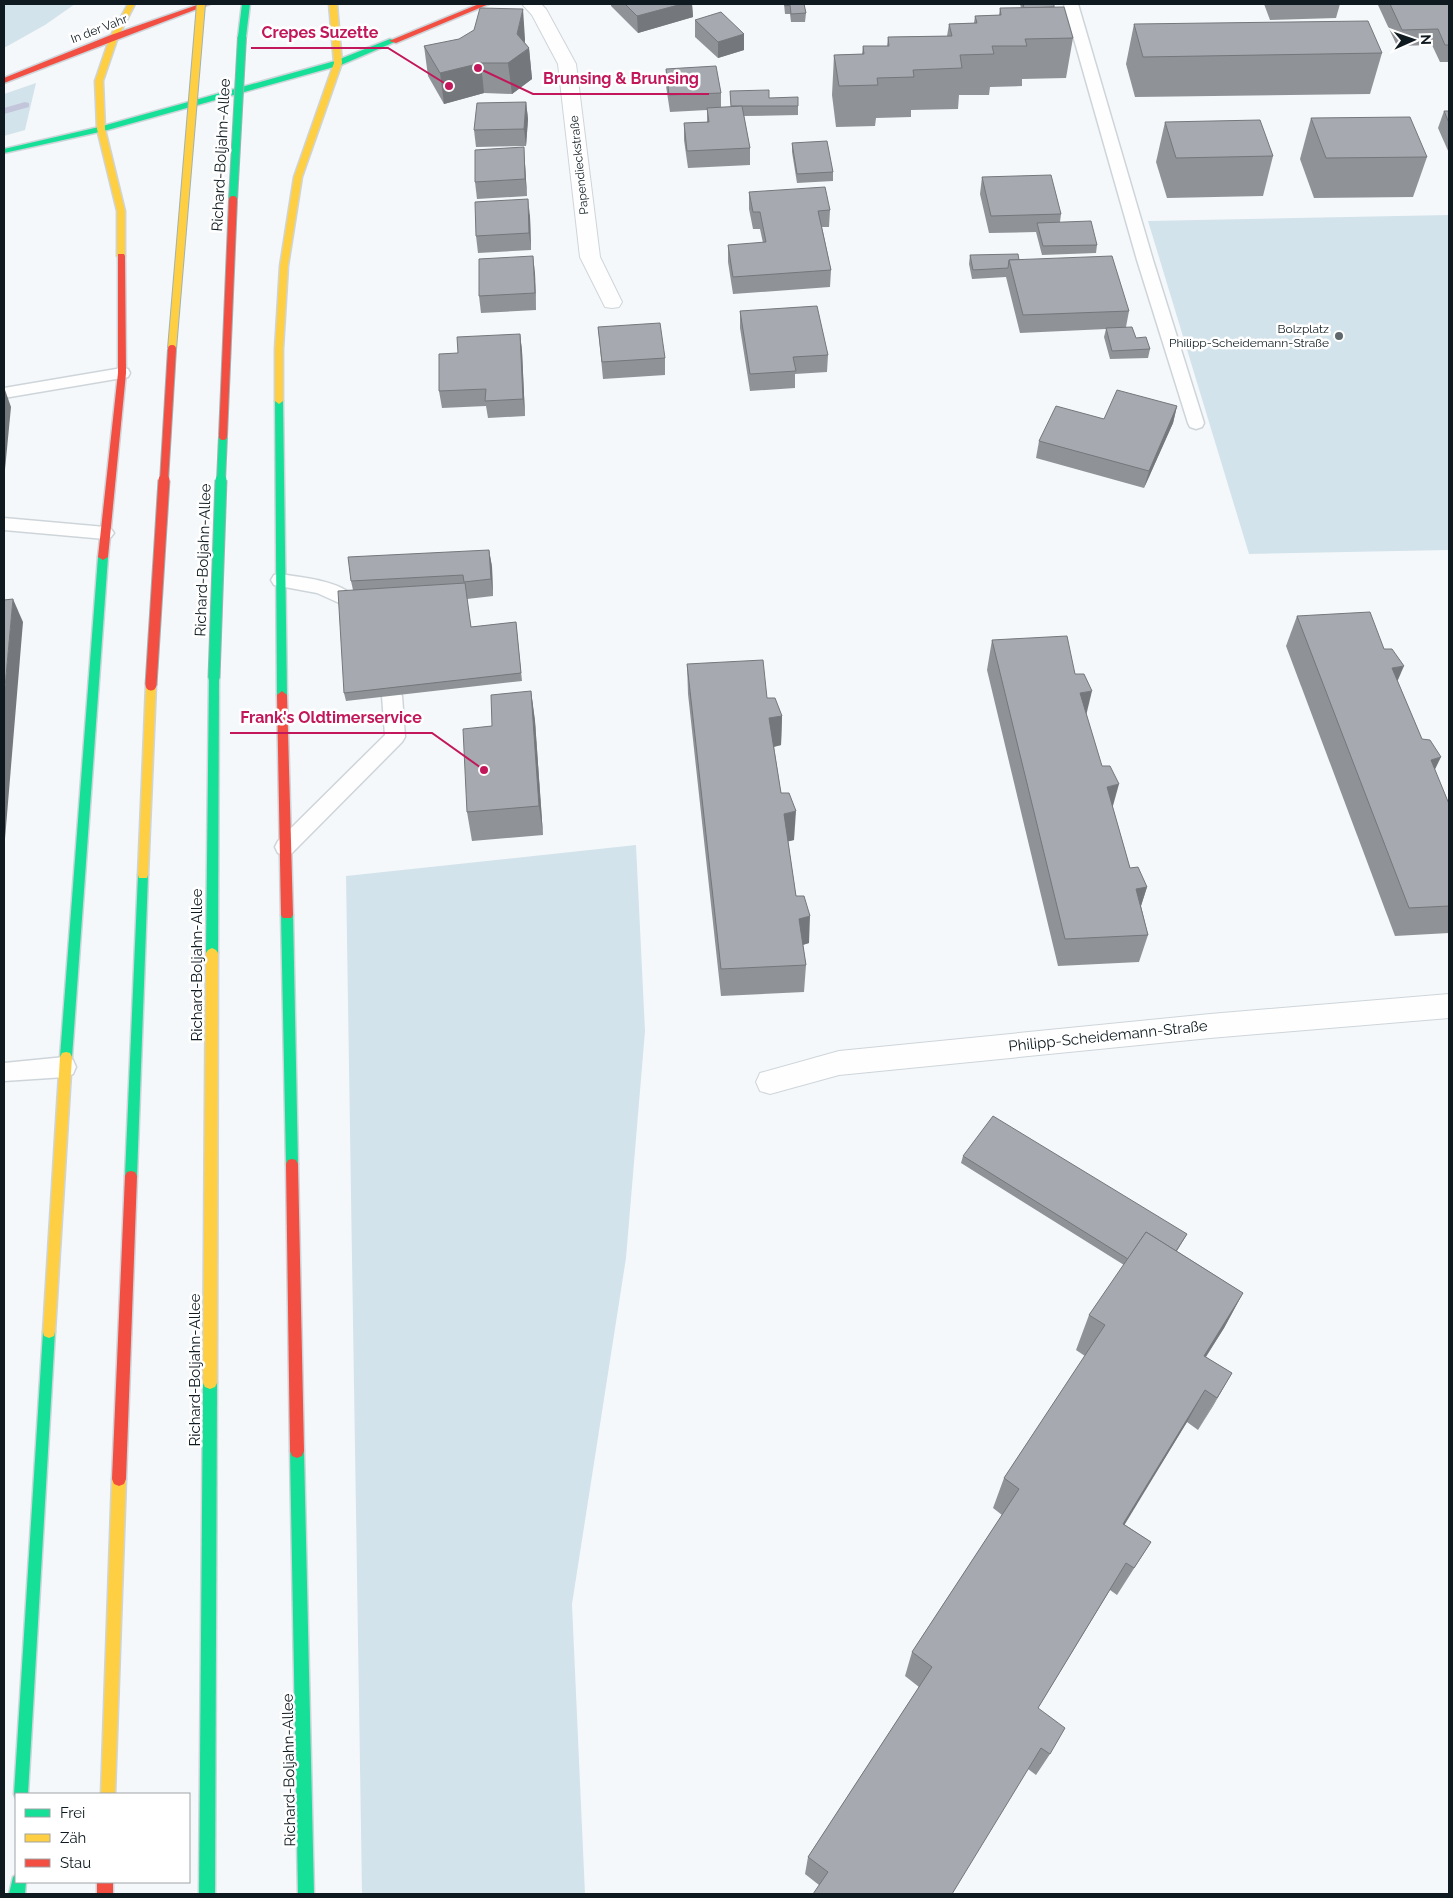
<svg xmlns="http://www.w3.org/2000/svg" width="1453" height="1898" font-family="Raleway,sans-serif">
  <rect width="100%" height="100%" fill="#f5f8fa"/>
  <!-- green -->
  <g fill="#d3e3eb">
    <path d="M4 4H75L45 25 4 48Z"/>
    <path d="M36 83 25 130 4 136V94Z"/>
    <path d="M1449 215V550L1249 554 1148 221Z"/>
    <path d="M636 845 645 1031 626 1258 572 1604 585 1894H362L346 876Z"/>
  </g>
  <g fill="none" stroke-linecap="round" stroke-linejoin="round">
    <!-- stream -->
    <path fill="#c3c6da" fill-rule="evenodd" d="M25 102 29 103V107L4 114V108Z"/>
    <!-- lane casing -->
    <g stroke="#ced5da" stroke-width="3">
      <g id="lane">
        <path d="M1064 4H1078L1153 260 1204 423 1202 427 1196 429 1190 427 1188 423 1137 260Z"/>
        <path d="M122 368 128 369 130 373 128 377 4 398V388Z"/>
        <path d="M4 518 105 527 111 529 114 533 111 537 105 539 4 530Z"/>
        <path d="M280 574C299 577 345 581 355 599L353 604 346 606 317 593 274 585 271 580 274 575Z"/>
        <path d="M392 689 399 691 402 696 405 737 402 742 292 853 285 855 278 853 275 847 278 841 385 735 382 696 385 691Z"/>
        <path d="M65 1057 73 1060 76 1067 73 1074 65 1077 4 1081V1063Z"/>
      </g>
    </g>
    <!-- street casing -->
    <g stroke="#ced5da" stroke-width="2">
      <g id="street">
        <path d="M522 4H541L546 9 576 64 600 257 622 302 619 307 612 308 605 307 580 257 558 64 532 15Z"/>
        <path d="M1449 994V1018L1210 1038 839 1075 770 1094 760 1091 756 1082 760 1073 839 1051 1210 1014Z"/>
      </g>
    </g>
    <!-- fast casing -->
    <g stroke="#ced5da" stroke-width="3">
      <g id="fast">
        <path d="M242 4H250L246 37 242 39 238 37Z"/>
        <path d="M390 39 397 41 341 65 104 131 4 153V149L99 127 335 61Z"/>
        <path d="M279 398 283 401 287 695 282 699 277 695 275 401Z"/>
        <path d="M103 554 108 557 72 1057 70 1061 66 1062 62 1061 60 1057 98 557Z"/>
        <path d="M214 674 219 678 218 953 216 956H208L206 953 209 678Z"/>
        <path d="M143 871 147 872 148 875 137 1176 135 1180 131 1181 127 1180 125 1176 138 875 139 872Z"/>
        <path d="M287 911 291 912 293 915 298 1164 296 1168 292 1169 288 1168 286 1164 281 915 283 912Z"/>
        <path d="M49 1326 54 1328 55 1332 28 1794H16V1799L14 1794 43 1332 44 1328Z"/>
        <path d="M210 1377 215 1379 217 1383 215 1894H199L203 1383 205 1379Z"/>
        <path d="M297 1444 302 1446 304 1451 314 1894H298L290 1451 292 1446Z"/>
        <path d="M16 1875V1882H26L25 1894H9L13 1877Z"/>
      </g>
    </g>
    <!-- slow casing -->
    <g stroke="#ced5da" stroke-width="3">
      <g id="slow">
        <path d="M128 4H135L118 37 103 81 105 129 125 211V256L121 258 117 256V211L97 129 95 81 110 37Z"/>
        <path d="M329 4H337L342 63 302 177 288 266 283 349V401L279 404 275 401V349L280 266 294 177 334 63Z"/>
        <path d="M151 681 156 685 148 875 147 878H139L138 875 146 685Z"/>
        <path d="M212 948 216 950 218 953 217 1383 215 1387 210 1389 205 1387 203 1383 206 953 208 950Z"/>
        <path d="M66 1052 70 1053 72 1057 55 1332 54 1336 49 1338 44 1336 43 1332 60 1057 62 1053Z"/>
        <path d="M119 1472 124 1474 126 1479 115 1794H101L112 1479 114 1474Z"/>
      </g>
    </g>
    <!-- jam casing -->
    <g stroke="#ced5da" stroke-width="3">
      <g id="jam">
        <path d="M200 4H210L4 83V78L111 35Z"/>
        <path d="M479 4H489L396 43 389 41Z"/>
        <path d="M118 254H124L125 256 126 373 108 557 103 560 98 557 118 373Z"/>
        <path d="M282 691 287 695 293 915 291 918H283L281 915 277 695Z"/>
        <path d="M292 1159 296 1160 298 1164 304 1451 302 1456 297 1458 292 1456 290 1451 286 1164 288 1160Z"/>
        <path d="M131 1171 135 1172 137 1176 126 1479 124 1484 119 1486 114 1484 112 1479 125 1176 127 1172Z"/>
        <rect x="97" y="1882" width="16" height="12"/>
      </g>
    </g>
    <!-- lane -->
    <use href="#lane" fill="#fefefe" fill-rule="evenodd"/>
    <!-- street -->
    <use href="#street" fill="#fefefe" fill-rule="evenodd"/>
    <!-- fast -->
    <use href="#fast" fill="#16e098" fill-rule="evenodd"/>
    <!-- slow -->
    <use href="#slow" fill="#ffcf43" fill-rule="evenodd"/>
    <!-- jam -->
    <use href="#jam" fill="#f24e42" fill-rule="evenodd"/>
    <!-- fast-bridge-far1 casing -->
    <g stroke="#a0b2b5" stroke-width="10" stroke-linecap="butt">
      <g id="fast-bridge-far1">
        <path d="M233 200 242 37"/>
        <path d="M221 481 223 436"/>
      </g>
    </g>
    <!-- fast-bridge casing -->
    <g stroke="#a0b2b5" stroke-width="13" stroke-linecap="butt">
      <path id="fast-bridge" d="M214 678 221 480"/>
    </g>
    <!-- slow-bridge casing -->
    <g stroke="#a0b2b5" stroke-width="10" stroke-linecap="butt">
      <path id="slow-bridge" d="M172 349 201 4"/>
    </g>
    <!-- jam-bridge-far1 casing -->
    <g stroke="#a0b2b5" stroke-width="10" stroke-linecap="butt">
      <g id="jam-bridge-far1">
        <path d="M223 436 233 200"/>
        <path d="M164 481 172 349"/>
      </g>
    </g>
    <!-- jam-bridge casing -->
    <g stroke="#a0b2b5" stroke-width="13" stroke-linecap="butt">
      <path id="jam-bridge" d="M151 685 164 480"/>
    </g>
    <!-- fast-bridge-far1 -->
    <use href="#fast-bridge-far1" stroke="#16e098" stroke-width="8"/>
    <!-- fast-bridge -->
    <use href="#fast-bridge" stroke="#16e098" stroke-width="11"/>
    <!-- slow-bridge -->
    <use href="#slow-bridge" stroke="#ffcf43" stroke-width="8"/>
    <!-- jam-bridge-far1 -->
    <use href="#jam-bridge-far1" stroke="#f24e42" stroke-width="8"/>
    <!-- jam-bridge -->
    <use href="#jam-bridge" stroke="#f24e42" stroke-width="11"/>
  </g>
  <!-- wall -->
  <g fill="#8f9297">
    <path d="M611 4H692L693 17 638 33 611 6Z"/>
    <path d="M784 4H804L806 13 805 22H791L790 14H785Z"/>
    <path d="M1020 4H1054V7L1073 38 1066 78 1022 79V86L990 87 989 95H959L958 109 911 110V117L876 118 875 126 836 127 832 95 834 55 862 54 863 46H887L888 37 947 36 949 24 974 23 975 16 999 15 1000 8H1021Z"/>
    <path d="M1264 4H1340L1336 18 1270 20Z"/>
    <path d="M1378 4H1449V62H1440L1432 45 1397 46 1378 5Z"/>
    <path d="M695 20 744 34V50L718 58 695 37Z"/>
    <path d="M1134 24 1382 53 1370 94 1135 97 1126 64Z"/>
    <path d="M525 39V43L529 48 532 79 512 94 484 93 444 104 428 76 424 46Z"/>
    <path d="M666 69 721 93V107H731L730 91 769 98 798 106V115L744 116 750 148V165L688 168 684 140V123L707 122V110L670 112 666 86Z"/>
    <path d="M526 102 528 119 526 146 476 147 474 130Z"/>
    <path d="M1444 111H1449V153L1438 128Z"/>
    <path d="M1311 118 1427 157 1413 197 1314 198 1300 159Z"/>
    <path d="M1165 122 1273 156 1263 196 1167 198 1156 162Z"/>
    <path d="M792 143 833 172V181L797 183 792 152Z"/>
    <path d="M525 164 527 196 477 199 475 182Z"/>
    <path d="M982 177 1061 214 1060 222 1097 245 1096 253 1042 255 1036 232 989 233 980 194Z"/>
    <path d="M749 192 830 210 829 227H822L831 270 830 287 733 294 728 262V245L763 243 760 229H753L749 209Z"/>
    <path d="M530 216 531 250 478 253 476 236Z"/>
    <path d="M970 255 1019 260 1129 311 1126 327 1136 338 1150 349 1148 358 1110 359 1104 337 1106 329 1020 333 1006 277 972 279 969 264Z"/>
    <path d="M535 273 536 310 481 313 479 296Z"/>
    <path d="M740 311 828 355 827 372 795 374V388L750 391 740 328Z"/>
    <path d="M598 327 665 358V375L603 379Z"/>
    <path d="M520 334 522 351 525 416 488 418 486 406 442 408 439 391 458 353Z"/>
    <path d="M1177 406 1173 423 1144 488 1036 458 1039 441 1104 419Z"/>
    <path d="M489 550 492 567 493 596 467 599 471 627 516 622 522 681 346 701 344 693 353 590 351 581Z"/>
    <path d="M1297 616 1384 649 1449 804V933L1395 936 1286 646Z"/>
    <path d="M992 640 1075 674 1130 868 1147 887 1141 906 1148 935 1139 962 1058 966 987 670Z"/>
    <path d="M687 664 767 698 782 716 781 745 774 747 781 793 794 840 788 841 796 896 809 943 803 945 806 965 804 992 721 996 688 694Z"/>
    <path d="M531 691 535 721 543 835 472 841 467 812 492 726Z"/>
    <path d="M963 1156 1187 1234 1183 1241 1177 1251 1243 1293 1224 1328 1206 1357 1232 1373 1198 1430 1187 1422 1124 1524 1151 1542 1117 1595 1110 1590 1038 1708 1050 1754 1036 1775 1028 1769 819 1885 805 1874 808 1857 919 1687 905 1676 912 1652 1002 1515 993 1508 1004 1478 1085 1356 1076 1350 1089 1315 1124 1265 961 1163Z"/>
  </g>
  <!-- shaded-wall -->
  <g fill="#74777b">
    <path d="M682 4H692L693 17 638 33 637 16Z"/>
    <path d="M523 9 525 39 523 53 529 48 532 79 512 94 508 63 517 34Z"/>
    <path d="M744 34V50L718 58V42Z"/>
    <path d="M481 63 484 93 444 104 440 73Z"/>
    <path d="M526 102 528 119 526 146 524 129Z"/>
    <path d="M524 147 525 164 527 196 525 179Z"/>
    <path d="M528 199 530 216 531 250 529 233Z"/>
    <path d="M533 256 535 273 536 310 535 293Z"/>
    <path d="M520 334 522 351 525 416 523 399Z"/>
    <path d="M4 387 11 407 4 480Z"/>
    <path d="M1177 406 1173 423 1144 488 1149 471Z"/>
    <path d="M489 550 492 567 493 596 491 579Z"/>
    <path d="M13 599 23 622 4 851V698Z"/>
    <path d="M1404 666 1391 696 1392 668Z"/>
    <path d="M531 691 535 721 543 835 539 806Z"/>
    <path d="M1092 691 1085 720 1080 693Z"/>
    <path d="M782 716 781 745 768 748 769 718Z"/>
    <path d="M1441 757 1427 786 1431 760Z"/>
    <path d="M1119 784 1111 813 1107 787Z"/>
    <path d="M796 811 794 840 782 843 784 814Z"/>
    <path d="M1147 887 1138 915 1136 889Z"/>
    <path d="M810 916 809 943 798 946 799 919Z"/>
    <path d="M1243 1293 1224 1328 1185 1389 1204 1356Z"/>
    <path d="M1232 1373 1213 1406 1198 1430 1217 1398Z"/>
    <path d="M1205 1390 1187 1422 1108 1552 1123 1524Z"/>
  </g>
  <!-- building -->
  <g fill="#a6aab0" stroke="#74777b">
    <path d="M625 4H682L637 16Z"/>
    <path d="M785 4H804L806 13 791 14 790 5 785 6Z"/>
    <path d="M1023 4H1054V7L1024 8Z"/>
    <path d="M1390 4H1449V45H1445L1438 29 1402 30Z"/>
    <path d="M1064 7 1073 38 1025 39 1027 46H992L994 54 960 55 962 68 913 70 914 77 877 78 878 85 839 86 834 55 864 54 863 46H889L888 37 952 36 949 24 977 23 975 16 1001 15 1000 8Z"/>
    <path d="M480 8 523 9 517 34 529 48 508 63H481L440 73 424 46 459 39 474 30Z"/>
    <path d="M721 12 744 34 718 42 695 20Z"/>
    <path d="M1368 21 1382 53 1143 57 1134 24Z"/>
    <path d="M716 66 721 93 669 95 666 69Z"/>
    <path d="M769 90V98L798 97V106H731L730 91Z"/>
    <path d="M526 102 524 129 474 130 477 103Z"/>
    <path d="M742 106 750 148 687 151 684 123 709 122 707 108Z"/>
    <path d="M1444 111H1449V123Z"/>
    <path d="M1410 117 1427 157 1326 158 1311 118Z"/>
    <path d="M1260 120 1273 156 1176 158 1165 122Z"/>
    <path d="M827 141 833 172 797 174 792 143Z"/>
    <path d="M524 147 525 179 475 182V150Z"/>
    <path d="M1051 175 1061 214 991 216 982 177Z"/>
    <path d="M825 187 830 210 818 211 831 270 733 277 728 245 766 242 760 212H753L749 192Z"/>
    <path d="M528 199 529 233 476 236 475 202Z"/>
    <path d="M1091 221 1097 245 1043 246 1037 223Z"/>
    <path d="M1018 254 1019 260H1009L1008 268 973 270 970 255Z"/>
    <path d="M533 256 535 293 479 296V259Z"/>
    <path d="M1112 256 1129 311 1023 315 1009 260Z"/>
    <path d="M817 306 828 355 793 357 796 371 750 374 740 311Z"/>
    <path d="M660 323 665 358 602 362 598 327Z"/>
    <path d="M1132 327 1136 338 1146 337 1150 349 1112 351 1106 328Z"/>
    <path d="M520 334 523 399 485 401 486 389 439 391V354L458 353 457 337Z"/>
    <path d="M1117 390 1177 406 1149 471 1039 441 1056 406 1104 419Z"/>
    <path d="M489 550 491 579 464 582 463 575 351 581 348 557Z"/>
    <path d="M465 583 471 627 516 622 521 673 344 693 338 591Z"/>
    <path d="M13 599 4 698V600Z"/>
    <path d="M1370 612 1384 649H1392L1404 666 1392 668 1422 739 1430 740 1441 757 1431 760 1449 804V906L1409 908 1297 616Z"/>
    <path d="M1067 636 1075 674H1084L1092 691 1080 693 1102 766H1110L1119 784 1107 787 1130 868 1138 867 1147 887 1136 889 1148 935 1065 939 992 640Z"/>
    <path d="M763 660 767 698H775L782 716 769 718 781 793H789L796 811 784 814 796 896H804L810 916 799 919 806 965 721 969 687 664Z"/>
    <path d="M531 691 539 806 467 812 463 729 492 726 491 695Z"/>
    <path d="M993 1116 1187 1234 1176 1251 1146 1232 1128 1259 963 1156Z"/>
    <path d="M1146 1232 1243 1293 1204 1356 1232 1373 1217 1398 1205 1390 1123 1524 1151 1542 1134 1568 1126 1563 1038 1708 1065 1728 1050 1754 1041 1748 952 1894H813L828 1872 808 1857 932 1667 912 1652 1019 1489 1004 1478 1105 1325 1089 1315Z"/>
  </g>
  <!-- markers -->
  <circle fill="#5f686c" stroke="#fff" stroke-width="2" cx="1339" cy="336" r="5"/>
  <g text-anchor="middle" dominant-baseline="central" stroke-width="5" stroke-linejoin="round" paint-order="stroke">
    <!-- far-street labels -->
    <g font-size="12" fill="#0e1a1f" stroke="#fff">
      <text transform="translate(99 29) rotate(-21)">In der Vahr</text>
      <text transform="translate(579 165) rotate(-96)">Papendieckstraße</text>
    </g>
    <!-- far-poi labels -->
    <g font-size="12" fill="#0e1a1f" stroke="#fff" text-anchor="end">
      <text x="1329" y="329">Bolzplatz<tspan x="1329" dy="14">Philipp-Scheidemann-Straße</tspan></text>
    </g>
    <!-- street labels -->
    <g font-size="15" fill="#0e1a1f" stroke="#fff">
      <text transform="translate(221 155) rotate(-87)">Richard-Boljahn-Allee</text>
      <text transform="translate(203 560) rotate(-88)">Richard-Boljahn-Allee</text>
      <text transform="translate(197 965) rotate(-90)">Richard-Boljahn-Allee</text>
      <text transform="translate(1108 1036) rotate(-6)">Philipp-Scheidemann-Straße</text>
      <text transform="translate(195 1370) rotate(-90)">Richard-Boljahn-Allee</text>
      <text transform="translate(289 1770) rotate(-91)">Richard-Boljahn-Allee</text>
    </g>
  </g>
  <!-- callouts -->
  <path fill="none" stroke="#c2185b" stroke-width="2" d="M449 86L388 48H251M478 68L533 94H709M484 770L432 733H230"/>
  <g fill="#c2185b" stroke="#fff" stroke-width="2">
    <circle cx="449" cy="86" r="5"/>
    <circle cx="478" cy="68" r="5"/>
    <circle cx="484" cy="770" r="5"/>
  </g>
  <g font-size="16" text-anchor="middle" font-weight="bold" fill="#c2185b" stroke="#fff" stroke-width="5" stroke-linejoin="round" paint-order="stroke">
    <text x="320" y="38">Crepes Suzette</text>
    <text x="621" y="84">Brunsing &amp; Brunsing</text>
    <text x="331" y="723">Frank's Oldtimerservice</text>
  </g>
  <!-- border -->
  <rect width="1453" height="1898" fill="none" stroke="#0e1a1f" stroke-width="10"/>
  <!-- legend -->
  <rect x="15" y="1793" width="175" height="90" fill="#ffffff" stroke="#9fa3a5"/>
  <rect x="25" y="1809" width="25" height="8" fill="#16e098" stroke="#9fa3a5"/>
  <text x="60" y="1818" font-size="15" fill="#0e1a1f">Frei</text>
  <rect x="25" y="1834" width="25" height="8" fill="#ffcf43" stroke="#9fa3a5"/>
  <text x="60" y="1843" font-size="15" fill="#0e1a1f">Zäh</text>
  <rect x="25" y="1859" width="25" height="8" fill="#f24e42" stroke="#9fa3a5"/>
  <text x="60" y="1868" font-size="15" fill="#0e1a1f">Stau</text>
  <!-- north arrow -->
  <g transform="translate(1413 40) rotate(88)" stroke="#ffffff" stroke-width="4" paint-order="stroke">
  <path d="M0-4L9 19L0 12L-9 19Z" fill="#0e1a1f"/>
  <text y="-8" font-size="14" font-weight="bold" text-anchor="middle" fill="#0e1a1f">N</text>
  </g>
</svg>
